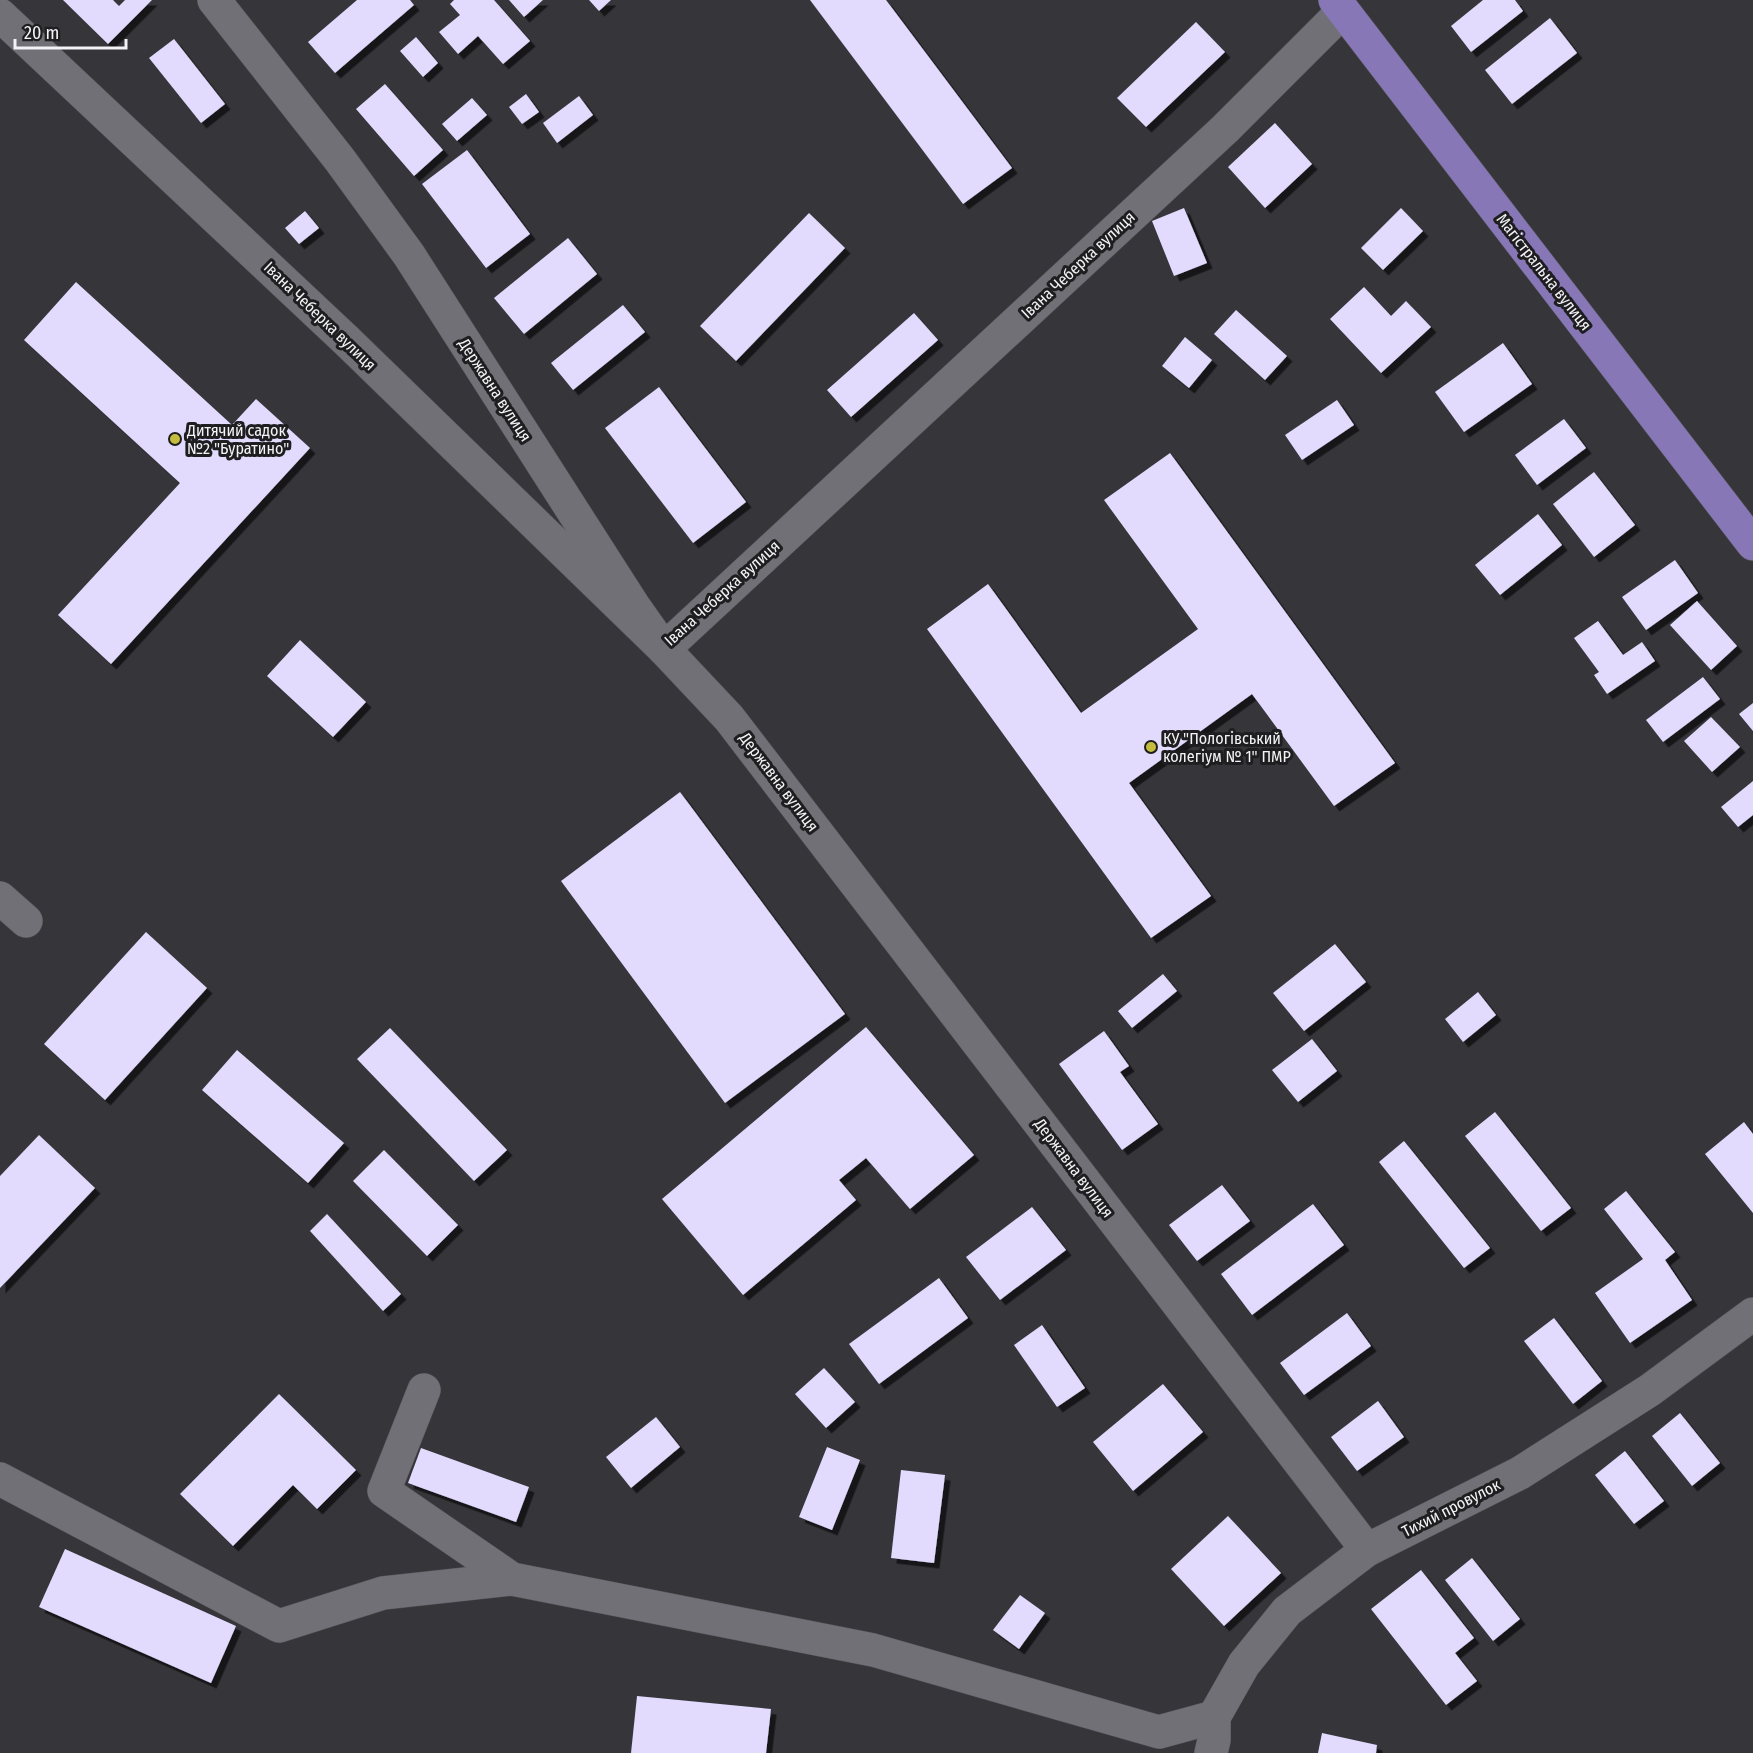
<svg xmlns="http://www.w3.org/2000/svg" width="1753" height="1753" font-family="'Fira Sans Condensed',sans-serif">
  <defs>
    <filter id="shadow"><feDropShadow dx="5.5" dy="5.5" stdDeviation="0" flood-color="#0009"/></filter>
  </defs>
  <rect width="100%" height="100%" fill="#36353a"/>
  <!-- building -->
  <g fill="#e2dbfe" filter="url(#shadow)">
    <path d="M63 0H113L119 6 125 0H152L108 44Z"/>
    <path d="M357 0H410L414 5 335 73 308 42Z"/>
    <path d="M454 0H494L530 41 503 64 478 36 458 54 439 32 460 15 450 4Z"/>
    <path d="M509 0H543L524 17Z"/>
    <path d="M589 0H611L599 11Z"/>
    <path d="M810 0H886L1012 168 963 204Z"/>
    <path d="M1483 0H1515L1523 11 1471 52 1451 26Z"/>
    <path d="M1550 18 1577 53 1512 104 1485 70Z"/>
    <path d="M1196 22 1225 52 1146 127 1117 98Z"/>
    <path d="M416 37 438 63 423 77 400 51Z"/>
    <path d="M174 39 225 104 201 123 149 58Z"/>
    <path d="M385 84 443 150 414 176 356 109Z"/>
    <path d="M526 94 539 112 522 124 509 107Z"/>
    <path d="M579 96 593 115 557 143 543 123Z"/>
    <path d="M472 98 487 115 457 141 442 124Z"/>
    <path d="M1275 123 1312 164 1265 208 1228 167Z"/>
    <path d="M467 150 530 234 486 268 422 184Z"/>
    <path d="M1184 208 1207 263 1174 276 1152 221Z"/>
    <path d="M1401 208 1423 231 1383 270 1361 248Z"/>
    <path d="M305 211 319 228 299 244 285 228Z"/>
    <path d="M809 213 845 248 736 361 700 326Z"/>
    <path d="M568 238 597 274 524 334 494 298Z"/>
    <path d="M76 282 232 425 256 399 310 448 111 664 58 615 180 483 24 340Z"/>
    <path d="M1364 287 1391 316 1406 301 1431 327 1381 373 1330 319Z"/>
    <path d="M623 305 645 332 573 390 551 363Z"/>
    <path d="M1236 310 1287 356 1265 380 1214 334Z"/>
    <path d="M914 313 938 340 851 417 827 390Z"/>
    <path d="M1185 337 1212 360 1189 388 1162 366Z"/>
    <path d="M1503 343 1532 384 1464 432 1435 392Z"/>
    <path d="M659 387 746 502 693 543 605 428Z"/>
    <path d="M1337 400 1354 425 1302 460 1285 435Z"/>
    <path d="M1564 419 1586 448 1537 485 1515 455Z"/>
    <path d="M1170 453 1395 763 1334 806 1252 694 1129 783 1211 896 1151 938 927 629 988 584 1081 713 1198 629 1104 500Z"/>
    <path d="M1594 472 1635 525 1594 557 1553 504Z"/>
    <path d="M1538 514 1562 545 1500 595 1475 565Z"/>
    <path d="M1675 560 1698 593 1646 630 1622 597Z"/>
    <path d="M1697 601 1737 646 1711 670 1670 625Z"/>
    <path d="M1598 621 1623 655 1642 642 1655 661 1607 694 1594 675 1599 672 1574 638Z"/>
    <path d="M300 640 366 702 333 737 267 676Z"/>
    <path d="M1703 677 1720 699 1663 742 1646 720Z"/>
    <path d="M1753 703V731L1739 714Z"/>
    <path d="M1711 717 1740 747 1712 772 1684 741Z"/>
    <path d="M1753 781V815L1738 827 1721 807Z"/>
    <path d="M680 792 845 1014 725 1103 561 881Z"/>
    <path d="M146 932 207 988 105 1100 44 1044Z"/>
    <path d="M1335 944 1366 982 1304 1031 1273 993Z"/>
    <path d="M1163 974 1177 991 1132 1028 1118 1011Z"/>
    <path d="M1478 992 1496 1015 1463 1042 1445 1019Z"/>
    <path d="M866 1027 974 1155 910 1209 866 1158 839 1180 856 1200 743 1295 662 1199Z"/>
    <path d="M390 1028 507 1150 474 1181 357 1059Z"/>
    <path d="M1104 1031 1129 1066 1120 1072 1158 1124 1122 1150 1059 1064Z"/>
    <path d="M1312 1039 1337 1071 1298 1102 1272 1070Z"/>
    <path d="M237 1050 344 1143 308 1183 202 1090Z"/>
    <path d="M1495 1112 1571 1208 1541 1231 1465 1136Z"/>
    <path d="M1744 1122 1753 1134V1213L1705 1154Z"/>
    <path d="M39 1135 95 1188 0 1288V1176Z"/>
    <path d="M1404 1141 1490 1248 1464 1268 1379 1162Z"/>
    <path d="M384 1150 458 1225 427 1256 353 1181Z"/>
    <path d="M1222 1185 1250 1221 1197 1261 1169 1225Z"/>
    <path d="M1626 1191 1675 1252 1665 1260 1692 1300 1630 1343 1595 1293 1643 1259 1604 1209Z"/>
    <path d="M1313 1204 1344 1245 1252 1315 1221 1274Z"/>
    <path d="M1032 1207 1066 1250 1000 1300 966 1257Z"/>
    <path d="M327 1214 401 1294 383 1311 310 1231Z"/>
    <path d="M939 1278 968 1318 879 1384 849 1344Z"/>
    <path d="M1347 1313 1371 1346 1304 1395 1280 1363Z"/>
    <path d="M1554 1318 1602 1381 1573 1404 1524 1341Z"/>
    <path d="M1042 1325 1085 1388 1057 1407 1014 1345Z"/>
    <path d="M824 1368 855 1402 826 1428 795 1394Z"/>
    <path d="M1163 1384 1203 1432 1133 1491 1093 1442Z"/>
    <path d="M279 1394 356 1470 317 1509 293 1485 233 1546 180 1494Z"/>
    <path d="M1378 1401 1404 1437 1357 1471 1331 1437Z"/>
    <path d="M1680 1413 1720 1463 1692 1486 1652 1436Z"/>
    <path d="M656 1417 680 1447 631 1488 606 1457Z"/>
    <path d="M827 1447 860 1460 832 1530 799 1517Z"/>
    <path d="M421 1448 529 1487 516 1522 408 1483Z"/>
    <path d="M1625 1451 1664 1501 1634 1524 1595 1475Z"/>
    <path d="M901 1470 945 1475 934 1563 891 1558Z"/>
    <path d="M1228 1516 1281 1573 1224 1626 1171 1569Z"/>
    <path d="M65 1549 236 1626 211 1683 39 1607Z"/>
    <path d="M1472 1558 1520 1619 1493 1641 1445 1580Z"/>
    <path d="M1421 1570 1474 1638 1455 1653 1477 1681 1446 1705 1371 1609Z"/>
    <path d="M1020 1595 1045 1613 1019 1649 993 1630Z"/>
    <path d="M637 1696 771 1709 766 1753H631Z"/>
    <path d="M1322 1733 1377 1745 1376 1753H1318Z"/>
  </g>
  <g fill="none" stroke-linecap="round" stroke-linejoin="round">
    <!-- minor casing -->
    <g stroke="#555458" stroke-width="34">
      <g id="minor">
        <path d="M214 0 340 160 409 255 633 605 664 649 729 718 1367 1550"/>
        <path d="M0 15 347 341 664 649 1225 129 1343 11"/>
        <path d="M0 898 26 921"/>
        <path d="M424 1390 384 1491 512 1579 873 1650 1159 1732 1214 1717"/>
        <path d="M0 1479 279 1626 383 1593 512 1579"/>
        <path d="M1211 1753 1214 1740V1717L1244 1664 1287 1611 1367 1550 1520 1473 1650 1390 1753 1314"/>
      </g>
    </g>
    <!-- major casing -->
    <g stroke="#555458" stroke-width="34">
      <path id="major" d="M1335 0 1753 544"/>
    </g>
    <!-- minor -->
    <use href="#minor" stroke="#717076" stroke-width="33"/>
    <!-- major -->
    <use href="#major" stroke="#8777b6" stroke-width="33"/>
  </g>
  <!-- markers -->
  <g fill="#c4bc3d" stroke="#1e1d1f" stroke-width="2">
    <circle cx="175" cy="439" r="6"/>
    <circle cx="1151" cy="747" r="6"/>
  </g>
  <g text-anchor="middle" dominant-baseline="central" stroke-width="6" stroke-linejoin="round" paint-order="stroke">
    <!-- street labels -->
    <g font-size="16" fill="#f3f2f6" stroke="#1e1d1f">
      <text transform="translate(1078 265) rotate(-43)">Івана Чеберка вулиця</text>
      <text transform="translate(1544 272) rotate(52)">Магістральна вулиця</text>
      <text transform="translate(320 316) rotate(44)">Івана Чеберка вулиця</text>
      <text transform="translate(495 390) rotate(57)">Державна вулиця</text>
      <text transform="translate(722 593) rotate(-42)">Івана Чеберка вулиця</text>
      <text transform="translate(779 782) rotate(53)">Державна вулиця</text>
      <text transform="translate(1074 1168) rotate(53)">Державна вулиця</text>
      <text transform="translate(1451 1508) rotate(-27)">Тихий провулок</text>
    </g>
    <!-- poi labels -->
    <g font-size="16" fill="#f3f2f6" stroke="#1e1d1f" text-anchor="start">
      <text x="187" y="430">Дитячий садок<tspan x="187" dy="18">№2 "Буратино"</tspan></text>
      <text x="1163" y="738">КУ "Пологівський<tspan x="1163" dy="18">колегіум № 1" ПМР</tspan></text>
    </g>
  </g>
  <!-- scale -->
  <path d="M15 39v9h111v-9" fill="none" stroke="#f3f2f6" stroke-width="3"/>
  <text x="24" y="39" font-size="18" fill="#f3f2f6" stroke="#1e1d1f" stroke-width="4.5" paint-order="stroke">20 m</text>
</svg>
